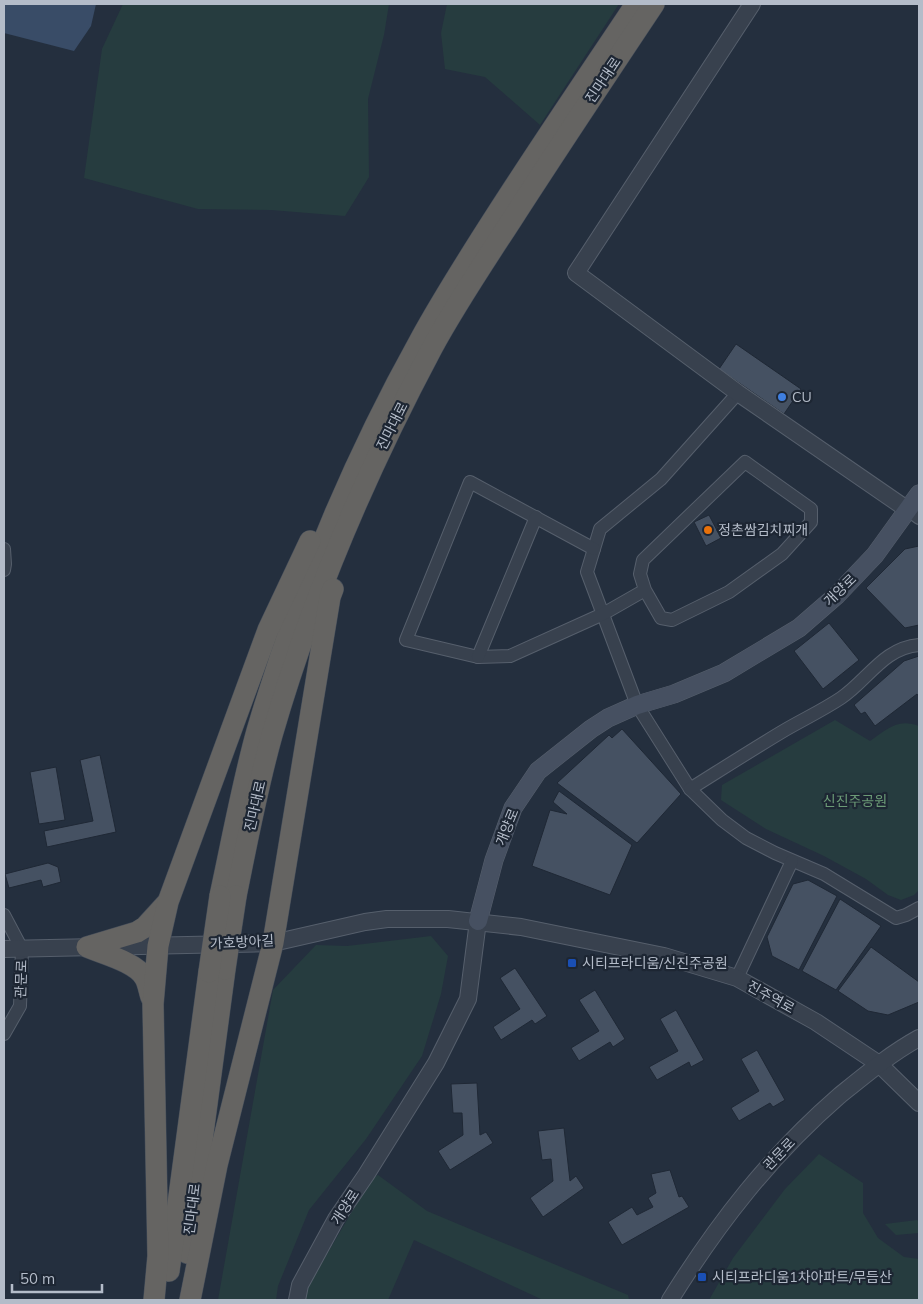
<svg xmlns="http://www.w3.org/2000/svg" width="923" height="1304" font-family="Mulish,'Noto Sans KR',sans-serif">
  <rect width="100%" height="100%" fill="#242f3e"/>
  <!-- green -->
  <g fill="#263c3f">
    <path d="M123 4H389L384 35 368 99 369 177 345 216 271 210 198 209 84 178 102 49Z"/>
    <path d="M447 4H619L540 125 485 77 445 69 441 33Z"/>
    <path d="M835 720 870 741C888 729 897 718 919 726V890L914 895 901 900 888 895 866 879 824 856 766 829 721 800 722 785Z"/>
    <path d="M431 936 448 956 441 994 422 1056 366 1139 309 1210 278 1286 276 1300H218L273 990 316 945 347 946Z"/>
    <path d="M819 1154 863 1183V1213L878 1238 904 1257 919 1259V1300H709L733 1258 785 1189Z"/>
    <path d="M378 1175 427 1211 628 1295 629 1300H543L414 1240 388 1300H305L306 1290 371 1179Z"/>
    <path d="M917 1220 919 1222V1233L896 1235 885 1224Z"/>
  </g>
  <!-- water -->
  <path fill="#394c67" d="M4 4H96L91 26 74 51 4 33Z"/>
  <!-- building -->
  <g fill="#455162" stroke="#1f2835">
    <path d="M736 344 801 389 784 414 719 369Z"/>
    <path d="M709 515 721 538 706 546 694 522Z"/>
    <path d="M919 546V625L905 628 866 588 905 549Z"/>
    <path d="M829 623 859 660 823 689 794 651Z"/>
    <path d="M919 656V697L917 694 875 726 865 712 861 714 854 705 904 661Z"/>
    <path d="M622 729 681 794 637 843 557 783 609 735 612 738Z"/>
    <path d="M100 755 116 832 47 847 44 831 93 821 80 760Z"/>
    <path d="M56 767 65 820 39 824 30 772Z"/>
    <path d="M559 791 632 845 610 895 532 866 550 810 567 814 553 802Z"/>
    <path d="M48 863 58 867 61 882 43 887 41 880 9 888 5 874Z"/>
    <path d="M808 880 837 896 799 970 772 956 767 937 793 884Z"/>
    <path d="M840 899 881 926 836 990 802 971Z"/>
    <path d="M871 947 919 982V1002L888 1015 868 1011 838 991Z"/>
    <path d="M515 968 547 1016 535 1024 532 1020 501 1040 493 1027 520 1009 500 978Z"/>
    <path d="M595 990 625 1039 613 1047 610 1042 579 1061 571 1048 599 1031 579 1000Z"/>
    <path d="M676 1010 704 1060 691 1067 689 1062 657 1080 649 1067 678 1051 660 1019Z"/>
    <path d="M757 1050 785 1100 773 1107 770 1103 739 1121 731 1108 759 1091 741 1059Z"/>
    <path d="M477 1083 480 1135 486 1132 493 1143 450 1170 438 1151 463 1135 462 1113H453L451 1084Z"/>
    <path d="M564 1128 570 1181 576 1176 584 1188 543 1217 530 1198 553 1181 551 1159 542 1160 538 1131Z"/>
    <path d="M670 1170 679 1197 682 1196 689 1207 622 1245 608 1222 632 1207 637 1215 653 1207 648 1198 656 1193 651 1174Z"/>
  </g>
  <g fill="none" stroke-linecap="round" stroke-linejoin="round">
    <!-- minor casing -->
    <g stroke="#565f6c" stroke-width="14">
      <g id="minor">
        <path d="M738 393 661 479 600 529 587 572 637 705 690 789 722 820 746 838 775 853 824 874 896 918 906 915 919 908"/>
        <path d="M908 510 919 518"/>
        <path d="M4 549 5 564 4 570"/>
        <path d="M594 549 470 482 406 640 478 657 510 656 603 614 645 590 640 574 643 560 745 462 811 509V522L782 554 729 592 672 620 661 618 645 590"/>
        <path d="M478 657 536 517"/>
        <path d="M690 789C722 769 753 749 785 730 804 719 823 710 841 698 868 680 883 648 919 645"/>
        <path d="M4 915 22 949 20 1006 4 1034"/>
        <path d="M737 978 792 861"/>
      </g>
    </g>
    <!-- tertiary casing -->
    <g stroke="#565f6c" stroke-width="18">
      <g id="tertiary">
        <path d="M752 4 576 273 738 393 908 510"/>
        <path d="M4 949 273 943 365 922 387 919H448L521 927 664 956 737 978 816 1022 879 1064 919 1103"/>
        <path d="M297 1300 300 1285 336 1219 366 1175 436 1063 468 999 478 921"/>
        <path d="M670 1300C718 1223 770 1156 839 1096 865 1075 890 1054 919 1038"/>
      </g>
    </g>
    <!-- secondary casing -->
    <g stroke="#565f6c" stroke-width="19">
      <path id="secondary" d="M478 921 494 860 513 808 538 771 591 729 608 718 637 705 674 694 724 673 799 628 837 595 875 555 919 494"/>
    </g>
    <!-- trunk casing -->
    <g stroke="#434c59" stroke-width="22">
      <g id="trunk">
        <path d="M220 896C232 841 242 785 257 731 297 595 351 464 420 340 444 296 471 254 498 212 543 142 590 73 636 4"/>
        <path d="M236 896C247 842 257 788 272 735 311 600 366 472 432 348 456 304 484 262 511 221 558 148 606 76 654 4"/>
        <path d="M151 997C149 991 148 983 145 978 136 962 103 954 87 947L137 932 145 927 166 904"/>
        <path d="M187 1253 225 969"/>
        <path d="M169 1271 209 972"/>
        <path d="M154 1300 158 1256 153 1004 158 946 168 902 268 630 310 541"/>
        <path d="M190 1300 217 1165 273 943 330 597 333 589"/>
      </g>
    </g>
    <!-- minor -->
    <use href="#minor" stroke="#38414e" stroke-width="12"/>
    <!-- tertiary -->
    <use href="#tertiary" stroke="#38414e" stroke-width="16"/>
    <!-- secondary -->
    <use href="#secondary" stroke="#465061" stroke-width="18"/>
    <!-- trunk -->
    <use href="#trunk" stroke="#656462" stroke-width="21"/>
    <!-- trunk-bridge casing -->
    <g stroke="#434c59" stroke-width="22" stroke-linecap="butt">
      <g id="trunk-bridge">
        <path d="M225 969 236 896"/>
        <path d="M209 972 220 896"/>
      </g>
    </g>
    <!-- trunk-bridge -->
    <use href="#trunk-bridge" stroke="#656462" stroke-width="21"/>
  </g>
  <!-- markers -->
  <circle fill="#3f7fe0" stroke="#1d2633" stroke-width="2" cx="782" cy="397" r="5"/>
  <circle fill="#e8710a" stroke="#1d2633" stroke-width="2" cx="708" cy="530" r="5"/>
  <g fill="#1a4fb4" stroke="#1d2633" stroke-width="2">
    <rect x="567" y="958" width="10" height="10" rx="2.5"/>
    <rect x="697" y="1272" width="10" height="10" rx="2.5"/>
  </g>
  <g text-anchor="middle" dominant-baseline="central" stroke-width="4.5" stroke-linejoin="round" paint-order="stroke">
    <!-- street labels -->
    <g font-size="14" fill="#b4bcc9" stroke="#1d2633">
      <text transform="translate(603 80) rotate(-56)">진마대로</text>
      <text transform="translate(392 426) rotate(-63)">진마대로</text>
      <text transform="translate(840 590) rotate(-44)">개양로</text>
      <text transform="translate(255 806) rotate(-77)">진마대로</text>
      <text transform="translate(507 827) rotate(-68)">개양로</text>
      <text transform="translate(242 942) rotate(-3)">가호방아길</text>
      <text transform="translate(21 979) rotate(-88)">관문로</text>
      <text transform="translate(771 997) rotate(29)">진주역로</text>
      <text transform="translate(779 1154) rotate(-46)">관문로</text>
      <text transform="translate(345 1207) rotate(-57)">개양로</text>
      <text transform="translate(192 1209) rotate(-83)">진마대로</text>
    </g>
    <!-- poi labels -->
    <g font-size="14" fill="#b4bcc9" stroke="#1d2633" text-anchor="start">
      <text x="792" y="397">CU</text>
      <text x="718" y="530">정촌쌈김치찌개</text>
      <text x="582" y="963">시티프라디움/신진주공원</text>
      <text x="712" y="1277">시티프라디움1차아파트/무듬산</text>
    </g>
    <!-- park labels -->
    <g font-size="14" fill="#6b9a76" stroke="#1d2633">
      <text x="855" y="801">신진주공원</text>
    </g>
  </g>
  <!-- border -->
  <rect width="923" height="1304" fill="none" stroke="#b4bcc9" stroke-width="10"/>
  <!-- scale -->
  <path d="M12 1284v8h90v-8" fill="none" stroke="#b4bcc9" stroke-width="2.5"/>
  <text x="20" y="1284" font-size="15" fill="#b4bcc9" stroke="#1d2633" stroke-width="4" paint-order="stroke">50 m</text>
</svg>
